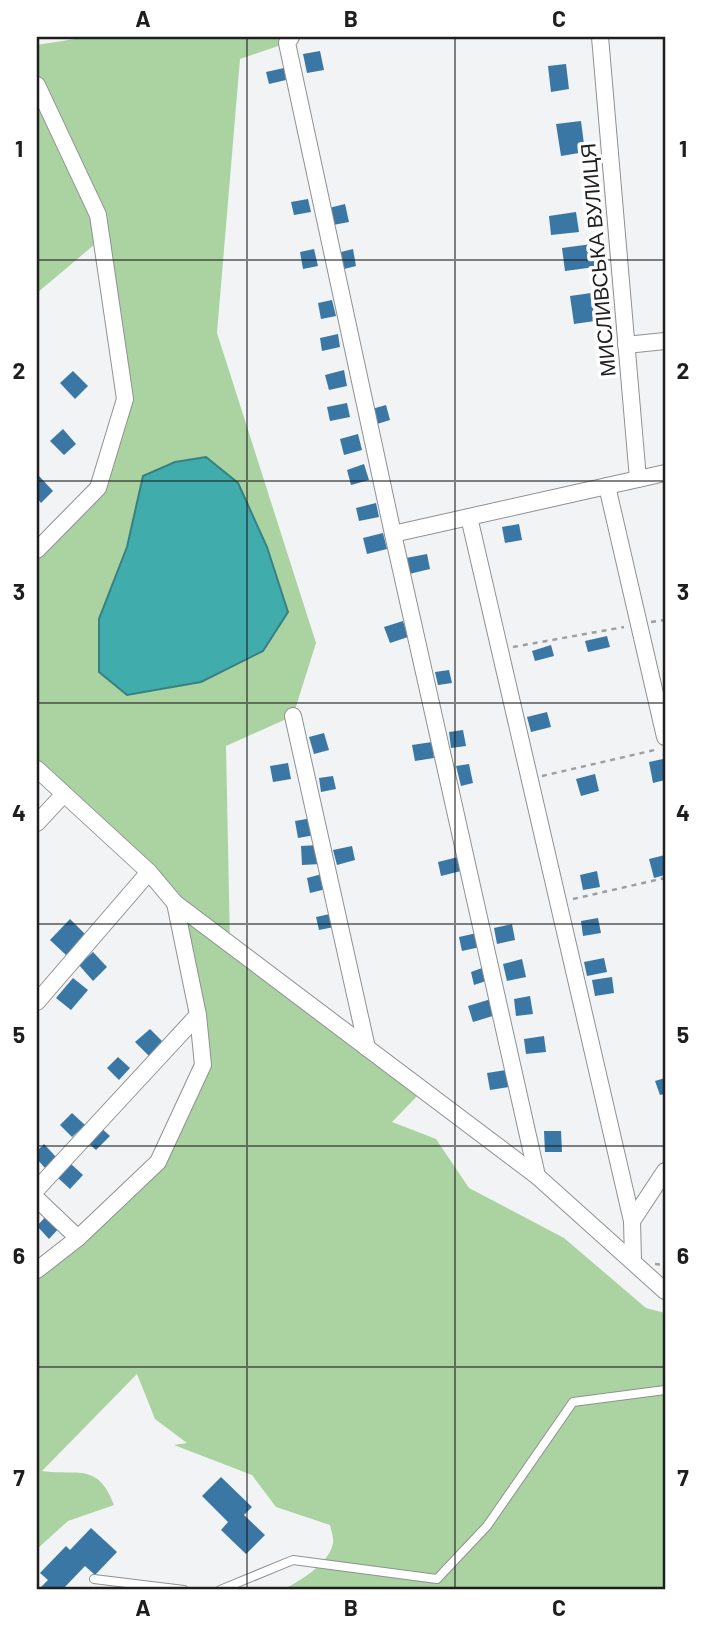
<svg xmlns="http://www.w3.org/2000/svg" width="702" height="1627" font-family="Barlow,sans-serif">
  <rect width="100%" height="100%" fill="#f1f3f4"/>
  <!-- green -->
  <path fill="#aad3a1" d="M87 37H291L287 43 240 59 217 333 316 643 293 716 226 746 230 944 423 1090 392 1122 436 1139 469 1188 564 1238 646 1308 665 1313V1590H282C299 1582 330 1563 333 1543 334 1538 331 1530 330 1525L276 1507 252 1475 174 1445 187 1443 155 1419 137 1374 42 1471C78 1476 98 1462 114 1505L68 1521 37 1549V1270L158 1163 203 1065 175 903 37 769V550L98 488 125 398 101 239 37 293V45Z"/>
  <!-- water -->
  <path fill="#41acac" stroke="#368182" stroke-width="2" d="M206 457 238 483 267 547 288 612 263 651 201 682 127 695 99 672V619L127 547 143 476 175 462Z"/>
  <!-- building -->
  <g fill="#3a77a5">
    <path d="M320 51 324 70 307 73 303 54Z"/>
    <path d="M566 64 569 89 551 92 548 66Z"/>
    <path d="M284 68 286 80 269 84 266 72Z"/>
    <path d="M581 121 585 152 561 156 556 124Z"/>
    <path d="M308 199 311 212 294 215 291 202Z"/>
    <path d="M345 204 349 222 333 225 329 208Z"/>
    <path d="M576 212 579 232 551 235 549 216Z"/>
    <path d="M592 244 595 267 565 271 562 248Z"/>
    <path d="M314 249 318 266 303 269 300 252Z"/>
    <path d="M353 249 356 266 340 270 337 253Z"/>
    <path d="M591 293 595 321 574 324 570 296Z"/>
    <path d="M332 300 336 316 321 319 318 303Z"/>
    <path d="M338 334 340 347 322 351 320 338Z"/>
    <path d="M344 370 347 386 329 390 325 375Z"/>
    <path d="M73 371 88 386 75 399 60 383Z"/>
    <path d="M347 403 350 417 330 421 327 407Z"/>
    <path d="M386 405 390 420 377 424 372 409Z"/>
    <path d="M63 429 76 444 64 455 50 441Z"/>
    <path d="M358 434 362 450 344 455 340 439Z"/>
    <path d="M364 464 369 480 351 485 347 470Z"/>
    <path d="M39 476 53 491 41 503 37 498Z"/>
    <path d="M376 503 379 517 359 521 356 508Z"/>
    <path d="M519 524 522 540 505 543 502 527Z"/>
    <path d="M383 533 387 549 367 554 363 538Z"/>
    <path d="M427 554 430 569 409 574 406 558Z"/>
    <path d="M403 621 408 637 390 643 384 627Z"/>
    <path d="M607 636 610 647 588 652 585 641Z"/>
    <path d="M551 645 554 656 535 661 532 651Z"/>
    <path d="M449 670 452 683 438 685 435 672Z"/>
    <path d="M547 712 551 727 531 732 527 717Z"/>
    <path d="M463 730 466 746 451 748 449 732Z"/>
    <path d="M324 733 329 750 314 754 309 737Z"/>
    <path d="M432 742 434 758 415 761 412 745Z"/>
    <path d="M663 759 665 780 653 783 649 762Z"/>
    <path d="M288 763 291 779 273 782 270 766Z"/>
    <path d="M469 764 473 783 461 786 456 766Z"/>
    <path d="M595 774 599 791 581 796 576 779Z"/>
    <path d="M333 776 336 789 321 792 319 778Z"/>
    <path d="M312 818 315 835 298 838 295 821Z"/>
    <path d="M318 845 320 864 302 865 301 846Z"/>
    <path d="M352 846 355 860 337 865 333 850Z"/>
    <path d="M665 855V875L654 878 649 859Z"/>
    <path d="M458 857 461 871 441 876 438 862Z"/>
    <path d="M597 871 600 887 583 890 580 875Z"/>
    <path d="M322 874 326 889 310 893 307 878Z"/>
    <path d="M330 914 334 927 319 930 316 917Z"/>
    <path d="M598 918 601 933 583 936 581 921Z"/>
    <path d="M70 919 86 935 66 955 50 940Z"/>
    <path d="M512 924 515 940 497 944 494 928Z"/>
    <path d="M477 933 480 947 462 951 459 937Z"/>
    <path d="M93 952 107 967 93 981 79 965Z"/>
    <path d="M604 958 607 972 587 976 584 962Z"/>
    <path d="M522 959 526 977 507 981 503 964Z"/>
    <path d="M482 968 486 981 474 985 471 972Z"/>
    <path d="M612 977 614 993 595 996 592 980Z"/>
    <path d="M73 978 88 990 71 1010 56 998Z"/>
    <path d="M530 996 533 1014 516 1016 514 999Z"/>
    <path d="M491 999 496 1015 473 1022 468 1006Z"/>
    <path d="M150 1029 163 1042 149 1056 135 1042Z"/>
    <path d="M544 1036 546 1052 526 1054 524 1039Z"/>
    <path d="M118 1057 130 1068 119 1080 107 1068Z"/>
    <path d="M506 1070 509 1087 490 1090 487 1073Z"/>
    <path d="M665 1078V1094L660 1095 655 1081Z"/>
    <path d="M72 1113 85 1125 72 1137 60 1125Z"/>
    <path d="M99 1126 110 1136 96 1150 86 1141Z"/>
    <path d="M544 1131H561L562 1152H545Z"/>
    <path d="M44 1144 56 1157 45 1168 37 1159V1151Z"/>
    <path d="M71 1164 83 1175 70 1189 58 1178Z"/>
    <path d="M49 1213 62 1225 49 1239 37 1226Z"/>
    <path d="M221 1477 252 1507 244 1515 265 1535 246 1554 221 1530 228 1522 202 1496Z"/>
    <path d="M91 1528 117 1552 95 1575 85 1566 62 1590H38L48 1580 40 1573 66 1546 70 1550Z"/>
  </g>
  <g fill="none" stroke-linecap="round" stroke-linejoin="round">
    <!-- lane casing -->
    <g stroke="#8f9192" stroke-width="10">
      <g id="lane">
        <path d="M94 1579 184 1590"/>
        <path d="M220 1590 293 1560 437 1579 487 1526 573 1402 665 1390"/>
      </g>
    </g>
    <!-- street casing -->
    <g stroke="#8f9192" stroke-width="18">
      <g id="street">
        <path d="M291 37 287 43 393 534 537 1176"/>
        <path d="M600 37 638 479"/>
        <path d="M37 85 98 215 125 399 98 488 37 550"/>
        <path d="M626 345 665 341"/>
        <path d="M607 486 665 737"/>
        <path d="M469 517 632 1221"/>
        <path d="M393 534 665 473"/>
        <path d="M293 716 367 1048"/>
        <path d="M37 769 149 872 175 903 537 1176 665 1291"/>
        <path d="M37 823 63 795"/>
        <path d="M37 1002 149 872"/>
        <path d="M37 1189 198 1015"/>
        <path d="M37 1199 78 1238"/>
        <path d="M633 1261 632 1221 665 1171"/>
        <path d="M37 1270 78 1238 158 1162 203 1065 198 1015 175 903"/>
      </g>
    </g>
    <!-- path -->
    <g stroke="#9e9fa0" stroke-width="2.5" stroke-dasharray="5 5" stroke-linecap="butt">
      <path d="M651 622 665 620"/>
      <path d="M513 647 624 627"/>
      <path d="M542 776 659 749"/>
      <path d="M573 899 665 878"/>
      <path d="M655 1264 665 1265"/>
    </g>
    <!-- lane -->
    <use href="#lane" stroke="#fff" stroke-width="8"/>
    <!-- street -->
    <use href="#street" stroke="#fff" stroke-width="16"/>
  </g>
  <!-- grid -->
  <path fill="none" stroke="#1e1e1f" stroke-width="2" stroke-opacity="0.55" d="M247 37V1590M455 37V1590M37 260H665M37 481H665M37 703H665M37 924H665M37 1146H665M37 1367H665"/>
  <g text-anchor="middle" dominant-baseline="central" stroke-width="7" stroke-linejoin="round" paint-order="stroke">
    <!-- street labels -->
    <g font-size="21" fill="#1e1e1f" stroke="#fff">
      <text transform="translate(597 260) rotate(-95)">МИСЛИВСЬКА ВУЛИЦЯ</text>
    </g>
  </g>
  <!-- border -->
  <rect width="702" height="1627" fill="none" stroke="#ffffff" stroke-width="77"/>
  <rect x="38" y="38" width="626" height="1550" fill="none" stroke="#1e1e1f" stroke-width="2.5"/>
  <g font-size="23" text-anchor="middle" font-weight="bold" fill="#1e1e1f">
    <text x="143" y="27">A</text>
    <text x="351" y="27">B</text>
    <text x="559" y="27">C</text>
    <text x="19" y="157">1</text>
    <text x="683" y="157">1</text>
    <text x="19" y="379">2</text>
    <text x="683" y="379">2</text>
    <text x="19" y="600">3</text>
    <text x="683" y="600">3</text>
    <text x="19" y="821">4</text>
    <text x="683" y="821">4</text>
    <text x="19" y="1043">5</text>
    <text x="683" y="1043">5</text>
    <text x="19" y="1264">6</text>
    <text x="683" y="1264">6</text>
    <text x="19" y="1486">7</text>
    <text x="683" y="1486">7</text>
    <text x="143" y="1616">A</text>
    <text x="351" y="1616">B</text>
    <text x="559" y="1616">C</text>
  </g>
</svg>
